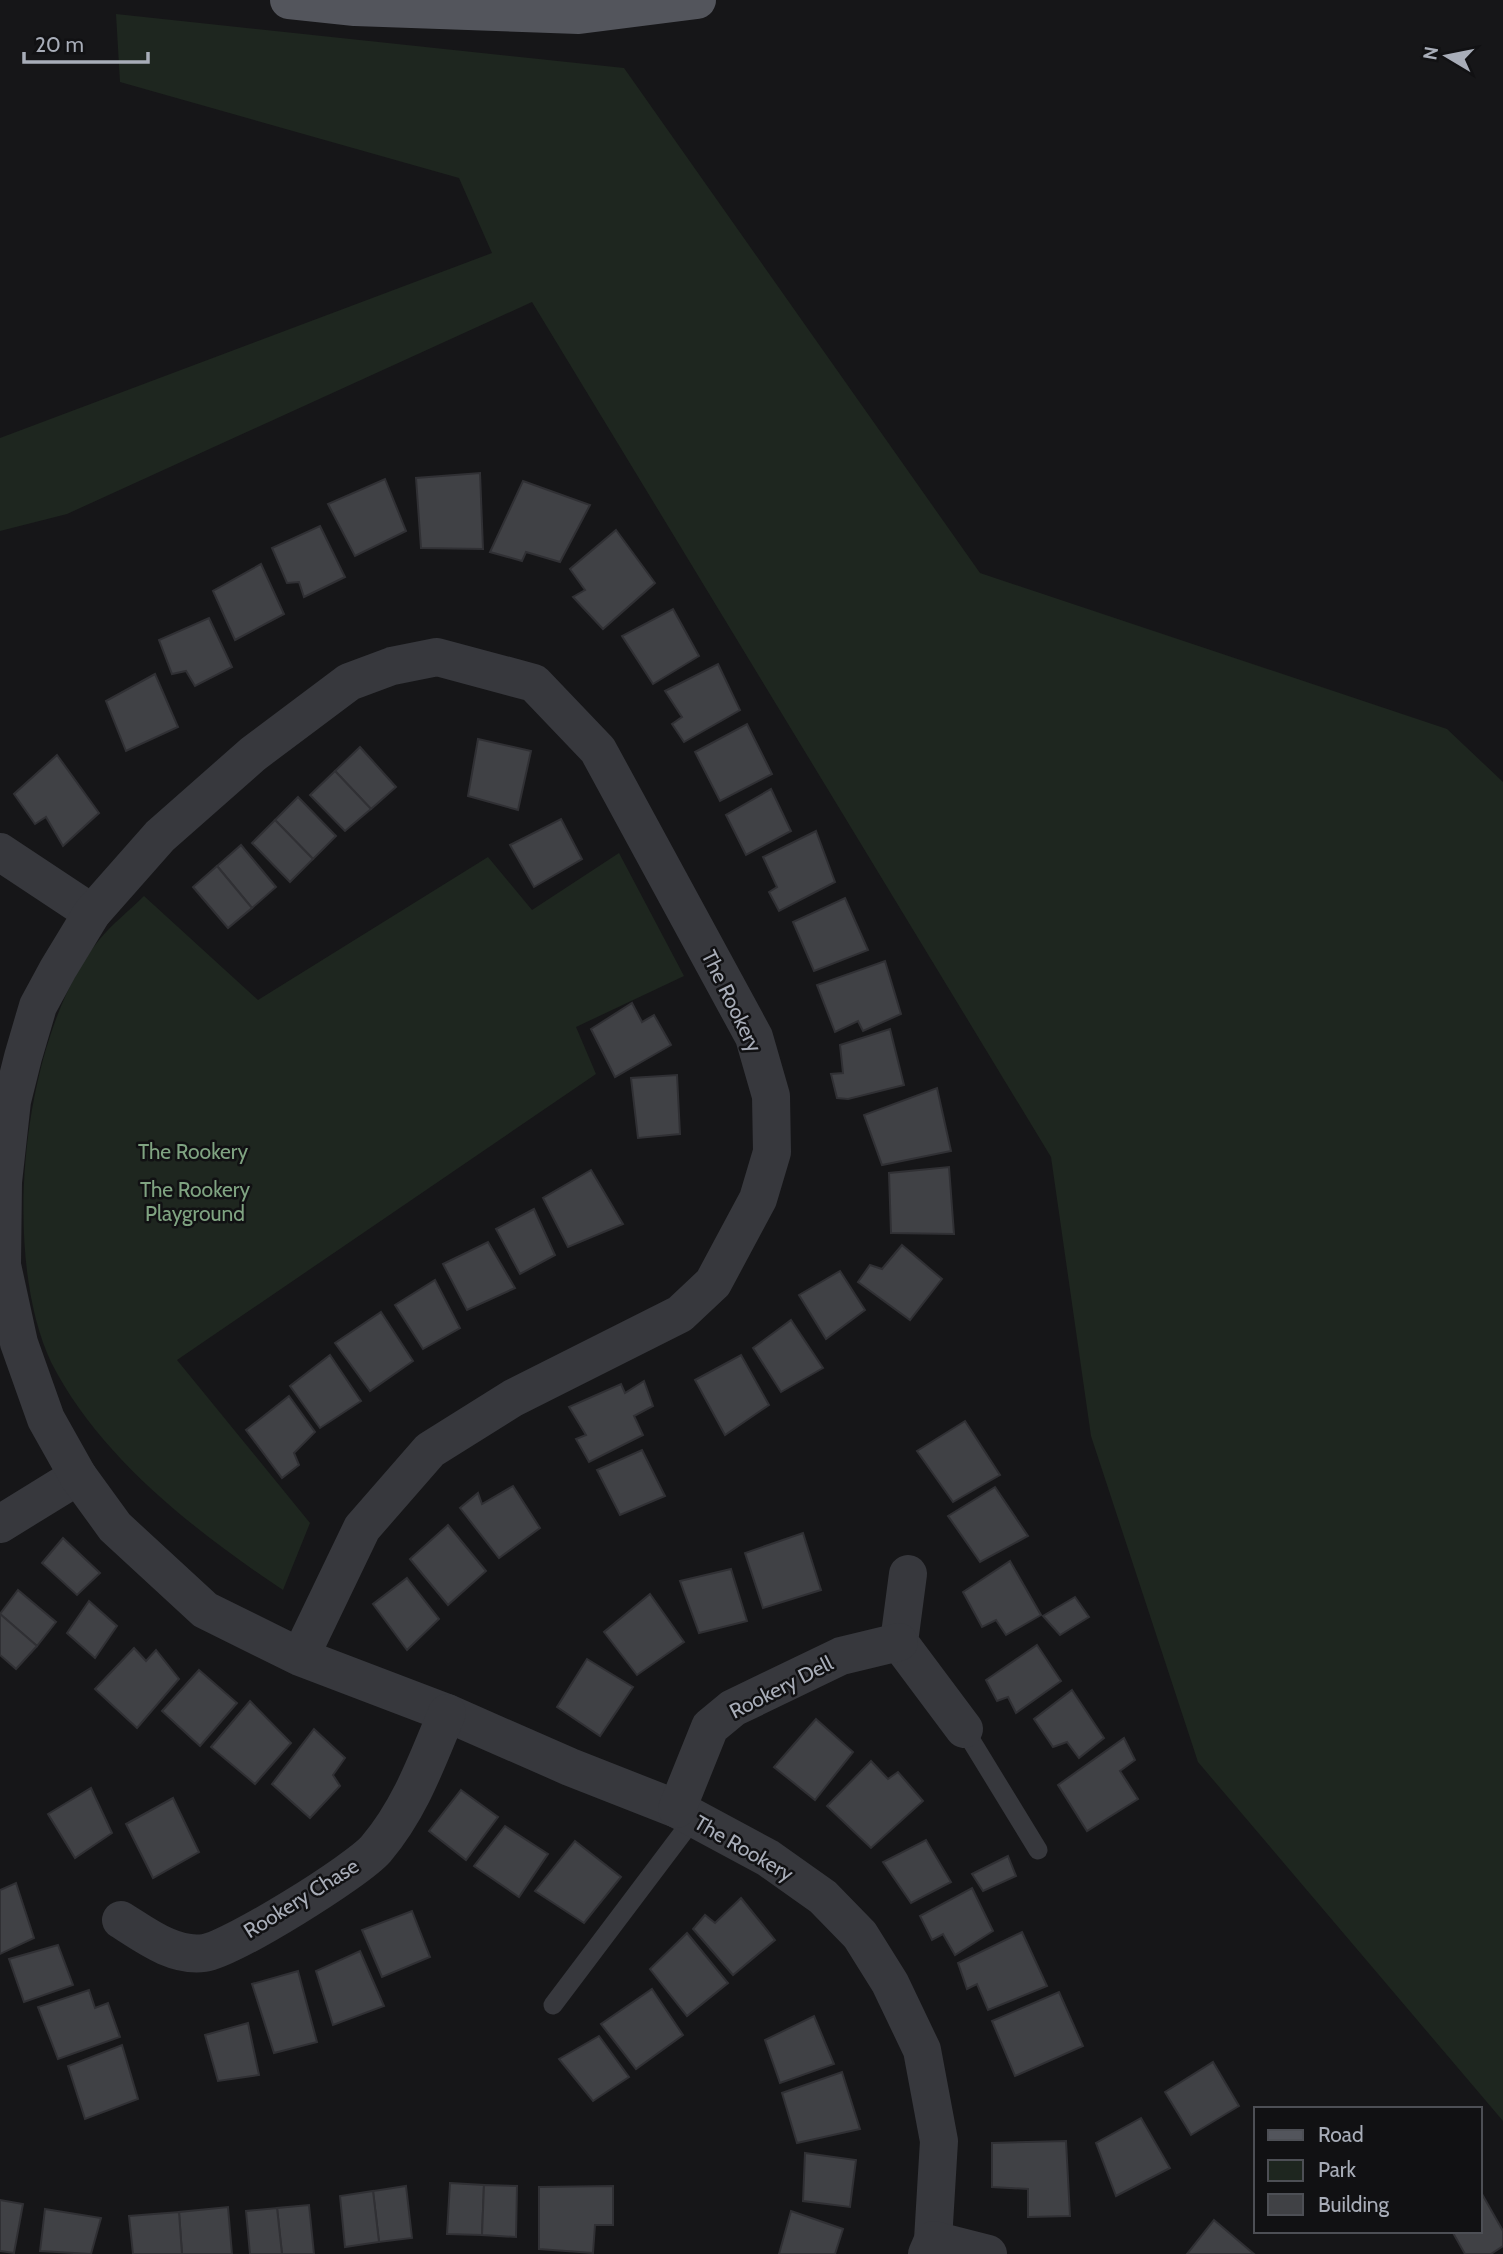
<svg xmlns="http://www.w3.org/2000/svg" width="1503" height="2254" font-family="Cabin,sans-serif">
  <rect width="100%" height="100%" fill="#161618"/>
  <!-- green -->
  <g fill="#1e261f">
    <path d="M116 14 624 68 980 573 1447 729 1503 782V2121L1198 1762 1091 1436 1051 1157 532 302 67 514 0 531V438L492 253 459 178 120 82Z"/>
    <path d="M619 853 684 976 576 1027 596 1074 177 1360 310 1523 283 1590C196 1532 99 1457 51 1362 0 1253 22 1035 99 940 112 924 129 911 144 896L258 1000 488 857 532 910Z"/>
  </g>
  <!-- building -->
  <g fill="#404145" stroke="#303034" stroke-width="2">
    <path d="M480 473 483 549 421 548 416 478Z"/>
    <path d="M385 479 406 531 355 556 328 504Z"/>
    <path d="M523 481 590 505 560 562 526 552 522 561 490 552Z"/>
    <path d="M320 526 345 577 304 597 299 582 287 583 272 548Z"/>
    <path d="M616 530 655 583 603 629 573 597 585 590 570 569Z"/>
    <path d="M261 564 284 614 235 640 213 591Z"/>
    <path d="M673 609 699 656 653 684 622 636Z"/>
    <path d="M209 618 232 667 195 686 186 671 172 674 159 640Z"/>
    <path d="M718 664 740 710 684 742 672 724 682 717 665 691Z"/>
    <path d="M155 674 178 727 126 751 106 701Z"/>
    <path d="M747 724 772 774 720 801 695 752Z"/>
    <path d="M478 739 531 751 518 810 468 796Z"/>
    <path d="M360 747 396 787 371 809 335 771Z"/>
    <path d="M57 755 99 813 63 846 46 817 35 824 14 794Z"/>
    <path d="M335 771 371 809 345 831 310 795Z"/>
    <path d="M771 789 791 831 746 855 726 815Z"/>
    <path d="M298 797 336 836 313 859 275 820Z"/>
    <path d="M561 819 582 859 534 887 510 845Z"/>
    <path d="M275 820 313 859 290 882 252 843Z"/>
    <path d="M816 831 835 882 779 911 769 892 777 887 763 857Z"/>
    <path d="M241 845 276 887 252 908 217 866Z"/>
    <path d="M217 866 252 908 228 928 193 887Z"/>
    <path d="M845 898 868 950 814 971 793 922Z"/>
    <path d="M885 961 901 1014 863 1031 858 1021 835 1032 817 985Z"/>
    <path d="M632 1003 642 1022 654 1015 671 1045 615 1077 591 1029Z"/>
    <path d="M890 1029 904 1085 848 1099 837 1098 831 1074 843 1073 840 1045Z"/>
    <path d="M677 1075 680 1134 638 1138 631 1078Z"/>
    <path d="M937 1088 951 1151 882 1165 864 1115Z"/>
    <path d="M949 1167 954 1234 891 1233 889 1173Z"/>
    <path d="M591 1170 623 1224 568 1247 543 1198Z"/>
    <path d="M534 1209 555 1255 520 1274 496 1229Z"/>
    <path d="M488 1242 515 1288 467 1310 443 1264Z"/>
    <path d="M902 1245 942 1279 910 1320 858 1282 870 1265 882 1269Z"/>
    <path d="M840 1271 865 1310 826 1339 799 1295Z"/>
    <path d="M435 1280 460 1328 423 1349 395 1305Z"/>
    <path d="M381 1312 413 1361 370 1391 335 1343Z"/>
    <path d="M791 1320 823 1368 781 1392 753 1348Z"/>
    <path d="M330 1355 361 1401 320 1428 290 1386Z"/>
    <path d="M741 1355 769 1405 725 1435 695 1380Z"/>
    <path d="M644 1381 653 1406 634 1416 643 1435 589 1462 576 1439 586 1435 569 1407 621 1384 625 1393Z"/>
    <path d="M289 1396 315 1432 294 1453 299 1465 282 1478 246 1430Z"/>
    <path d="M965 1421 1000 1475 953 1502 917 1451Z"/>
    <path d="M642 1450 665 1496 620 1515 597 1470Z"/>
    <path d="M513 1486 540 1528 499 1558 460 1508 478 1493 482 1504Z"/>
    <path d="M995 1487 1028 1536 980 1562 948 1516Z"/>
    <path d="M448 1525 486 1571 448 1605 410 1559Z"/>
    <path d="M803 1533 821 1590 763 1608 745 1553Z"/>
    <path d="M63 1538 100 1573 77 1595 42 1563Z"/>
    <path d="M1010 1561 1041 1615 1006 1635 996 1620 982 1627 963 1592Z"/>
    <path d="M731 1569 747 1621 699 1633 680 1581Z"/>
    <path d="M407 1578 439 1619 407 1650 373 1604Z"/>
    <path d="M18 1590 56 1622 37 1646 0 1614Z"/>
    <path d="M650 1594 684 1642 637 1675 604 1632Z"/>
    <path d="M1075 1597 1089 1617 1060 1635 1043 1616Z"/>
    <path d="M89 1601 117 1626 95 1658 67 1633Z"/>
    <path d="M0 1614 37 1646 16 1669 0 1655Z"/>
    <path d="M1037 1645 1061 1681 1016 1713 1008 1697 997 1701 986 1680Z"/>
    <path d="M134 1648 146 1661 156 1650 179 1679 137 1728 95 1689Z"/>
    <path d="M587 1659 633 1687 600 1736 557 1707Z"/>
    <path d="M199 1670 237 1703 200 1746 162 1711Z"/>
    <path d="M1072 1690 1104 1738 1079 1758 1067 1742 1053 1747 1034 1719Z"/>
    <path d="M250 1701 291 1743 255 1784 211 1747Z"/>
    <path d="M816 1719 853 1752 815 1800 774 1767Z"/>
    <path d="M314 1729 345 1758 333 1775 340 1786 310 1818 272 1784Z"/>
    <path d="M1124 1738 1135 1760 1120 1771 1138 1799 1087 1831 1058 1785Z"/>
    <path d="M871 1761 888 1779 898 1772 923 1801 871 1848 827 1806Z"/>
    <path d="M91 1788 112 1833 75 1858 48 1814Z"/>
    <path d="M461 1790 498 1817 466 1860 429 1831Z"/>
    <path d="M173 1798 199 1852 153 1878 126 1824Z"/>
    <path d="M505 1826 548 1854 519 1897 474 1866Z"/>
    <path d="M926 1840 951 1882 911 1903 883 1862Z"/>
    <path d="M575 1841 621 1877 584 1923 535 1891Z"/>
    <path d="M1008 1856 1016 1876 983 1891 972 1874Z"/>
    <path d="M16 1883 34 1938 0 1954V1890Z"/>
    <path d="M972 1888 993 1931 955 1955 943 1934 932 1940 920 1916Z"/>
    <path d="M741 1898 775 1940 733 1975 693 1929 705 1915 715 1923Z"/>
    <path d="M412 1911 430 1957 382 1977 362 1930Z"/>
    <path d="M1022 1932 1047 1986 988 2010 977 1984 967 1989 958 1963Z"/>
    <path d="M687 1933 728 1983 687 2016 650 1969Z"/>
    <path d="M58 1945 73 1985 24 2002 9 1959Z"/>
    <path d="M360 1951 384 2006 333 2025 316 1971Z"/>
    <path d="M298 1971 317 2042 274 2053 252 1984Z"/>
    <path d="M652 1989 683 2035 636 2069 601 2024Z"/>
    <path d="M89 1990 95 2008 108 2003 120 2037 58 2059 38 2007Z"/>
    <path d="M1059 1992 1083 2046 1015 2076 992 2021Z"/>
    <path d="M814 2016 834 2064 780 2083 765 2040Z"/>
    <path d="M248 2023 259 2075 218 2081 205 2035Z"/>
    <path d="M599 2036 629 2077 593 2101 559 2059Z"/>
    <path d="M122 2045 138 2099 85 2119 68 2066Z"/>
    <path d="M1213 2062 1239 2106 1191 2135 1165 2092Z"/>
    <path d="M842 2072 860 2129 797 2143 782 2093Z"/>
    <path d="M1141 2118 1170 2168 1116 2196 1096 2143Z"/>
    <path d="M1066 2141 1070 2216 1028 2217V2189L992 2187V2143Z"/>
    <path d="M805 2153 856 2160 850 2207 803 2201Z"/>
    <path d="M450 2183 484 2185 482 2235 447 2234Z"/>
    <path d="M484 2185 517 2186 516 2237 482 2235Z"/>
    <path d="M406 2186 412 2238 379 2242 373 2191Z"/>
    <path d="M613 2186V2225H595L593 2253 539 2249V2187Z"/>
    <path d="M373 2191 379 2242 345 2247 340 2196Z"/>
    <path d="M1482 2194 1503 2231V2246L1491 2254H1465L1452 2231H1480Z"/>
    <path d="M0 2200 23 2204 14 2253 0 2251Z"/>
    <path d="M309 2205 314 2254H282L277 2208Z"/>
    <path d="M228 2207 232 2254H182L179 2212Z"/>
    <path d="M277 2208 282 2254H250L246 2211Z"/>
    <path d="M45 2209 101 2218 91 2254 40 2251Z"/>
    <path d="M791 2211 843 2229 835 2254H779Z"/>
    <path d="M179 2212 182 2254H133L129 2216Z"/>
    <path d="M1214 2220 1254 2254H1187Z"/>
  </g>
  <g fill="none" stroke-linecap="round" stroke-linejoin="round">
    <!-- lane -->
    <g stroke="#37383d" stroke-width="19">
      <path d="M964 1729 1038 1850"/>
      <path d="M553 2005 694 1818"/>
    </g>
    <!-- street -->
    <g stroke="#37383d" stroke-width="38">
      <path d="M0 852 92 913"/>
      <path d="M0 1524 78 1476"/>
      <path d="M908 1574 899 1642 964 1729"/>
      <path d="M300 1657 362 1528 430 1450 513 1398 680 1314 713 1283 758 1199 772 1152 771 1096 754 1037 598 750 534 683 437 657 392 666 349 682 253 754 160 836 92 913 58 969 38 1006 23 1057 12 1101 3 1182 2 1265 19 1343 46 1419 78 1476 115 1527 205 1610 300 1657 447 1713 570 1767 677 1809 768 1858 823 1897 860 1935 890 1983 922 2050 939 2141 933 2240 927 2254"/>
      <path d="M677 1809 710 1727 733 1708 841 1656 899 1642"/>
      <path d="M121 1920C145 1935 173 1957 204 1953 232 1949 357 1871 376 1849 410 1809 427 1761 447 1713"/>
      <path d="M933 2240 988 2254"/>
    </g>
    <!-- primary -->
    <path stroke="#53555c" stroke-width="38" d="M289 0 355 7 579 15 697 0"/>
  </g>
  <g text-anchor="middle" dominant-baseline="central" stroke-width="5" stroke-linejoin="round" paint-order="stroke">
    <!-- street labels -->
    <g font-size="21" fill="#a8adb8" stroke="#111113">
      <text transform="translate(732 1001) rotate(64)">The Rookery</text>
      <text transform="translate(781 1687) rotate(-27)">Rookery Dell</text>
      <text transform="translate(744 1848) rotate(30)">The Rookery</text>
      <text transform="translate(301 1898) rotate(-32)">Rookery Chase</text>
    </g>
    <!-- park labels -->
    <g font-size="21" fill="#7fa381" stroke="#111113">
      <text x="193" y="1151">The Rookery</text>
      <text x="195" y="1189">The Rookery<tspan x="195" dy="24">Playground</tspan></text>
    </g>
  </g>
  <!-- legend -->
  <rect x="1254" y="2107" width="228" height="126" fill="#111113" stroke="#4d4f55" stroke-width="2"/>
  <rect x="1268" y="2130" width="35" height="10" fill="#53555c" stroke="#4d4f55" stroke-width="2"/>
  <text x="1318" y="2142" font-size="21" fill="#a8adb8">Road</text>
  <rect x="1268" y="2160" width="35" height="21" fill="#1e261f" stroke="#4d4f55" stroke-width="2"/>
  <text x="1318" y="2177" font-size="21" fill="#a8adb8">Park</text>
  <rect x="1268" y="2194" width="35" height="21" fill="#404145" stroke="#4d4f55" stroke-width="2"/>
  <text x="1318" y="2212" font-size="21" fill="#a8adb8">Building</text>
  <!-- north arrow -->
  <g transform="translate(1447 56) rotate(280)" stroke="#111113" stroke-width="5" paint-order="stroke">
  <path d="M0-5L12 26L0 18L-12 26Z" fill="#a8adb8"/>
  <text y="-10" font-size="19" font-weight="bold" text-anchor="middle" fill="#a8adb8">N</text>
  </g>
  <!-- scale -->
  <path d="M24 52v10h124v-10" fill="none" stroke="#a8adb8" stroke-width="3.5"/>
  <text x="35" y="52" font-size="21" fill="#a8adb8" stroke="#111113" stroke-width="5" paint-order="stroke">20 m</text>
</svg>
